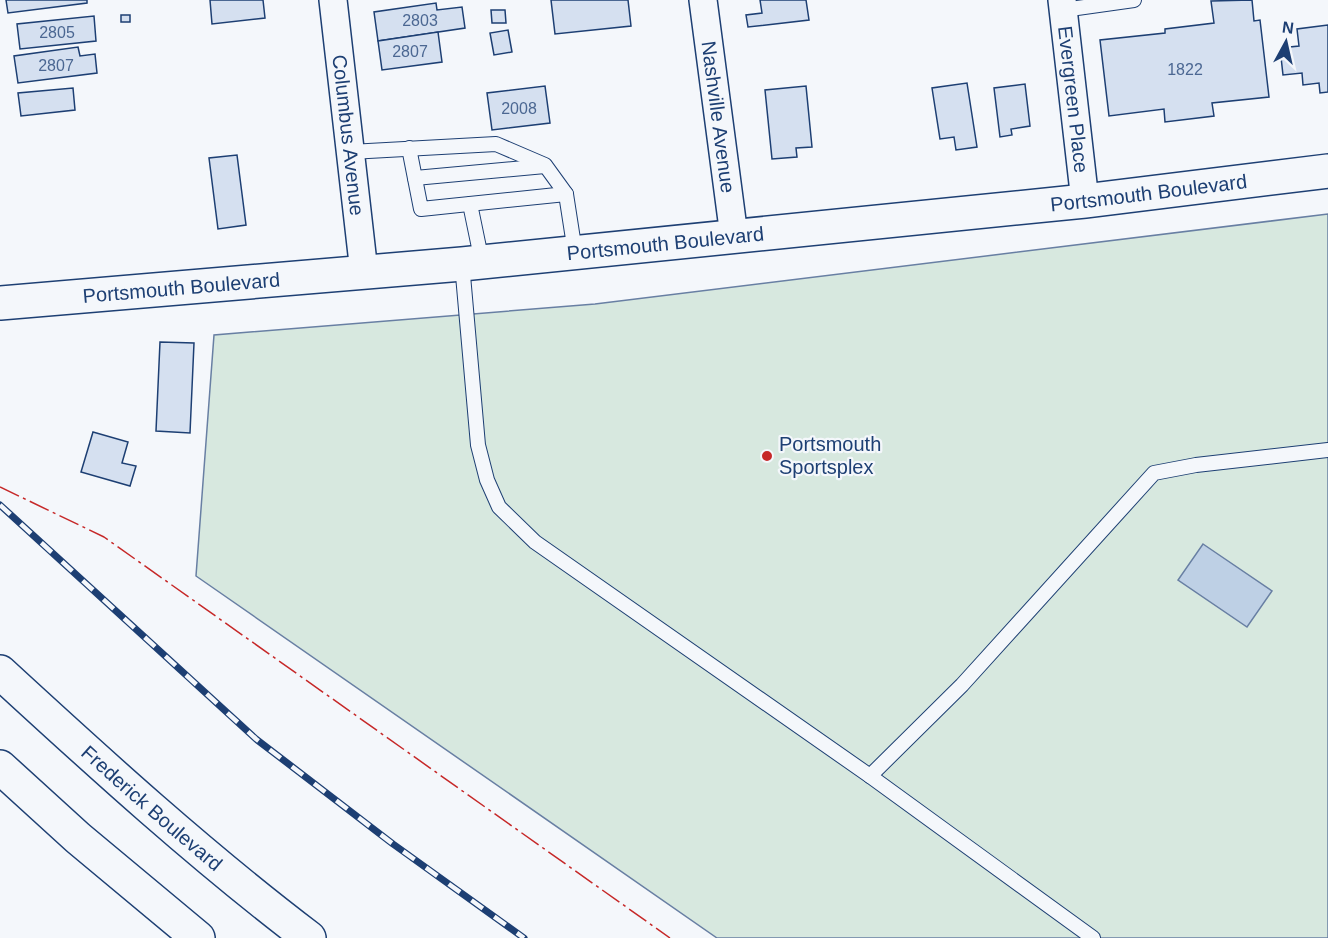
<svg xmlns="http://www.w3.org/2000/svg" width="1328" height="938" font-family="Helvetica,sans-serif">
  <rect width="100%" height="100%" fill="#f4f7fb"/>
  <!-- green -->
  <path fill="#d7e8df" stroke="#687fa3" stroke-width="1.5" d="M1328 214V938H717L196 576 214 335 595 304Z"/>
  <!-- water -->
  <path fill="#bed0e5" stroke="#687fa3" stroke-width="1.5" d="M1203 544 1272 591 1247 627 1178 580Z"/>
  <!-- building -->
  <g fill="#d5e0f0" stroke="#1d3f73" stroke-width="1.5">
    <path d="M6 0H87V3L8 13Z"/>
    <path d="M210 0H263L265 18 212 24Z"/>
    <path d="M551 0H628L631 26 555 34Z"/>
    <path d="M760 0H806L809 20 748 27 746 15 762 13Z"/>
    <path d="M1252 0 1254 21 1260 20 1269 97 1212 103 1214 116 1165 122 1164 109 1109 116 1100 40 1165 33V29L1214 23 1211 1Z"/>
    <path d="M436 3 437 10 462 7 465 28 378 41 374 12Z"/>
    <path d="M491 10H505L506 23H492Z"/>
    <rect x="121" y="15" width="9" height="7"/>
    <path d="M94 16 96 41 20 49 17 24Z"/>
    <path d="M1328 25V92L1320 93 1319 83 1303 85 1302 73 1283 75 1280 48 1299 46 1297 29Z"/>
    <path d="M508 30 512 52 494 55 490 33Z"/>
    <path d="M438 32 442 62 382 70 378 41Z"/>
    <path d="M78 47 80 56 95 54 97 73 18 83 14 56Z"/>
    <path d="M967 83 977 147 956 150 954 137 940 139 932 88Z"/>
    <path d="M1025 84 1030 126 1011 129 1012 135 1000 137 994 88Z"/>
    <path d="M545 86 550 123 492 130 487 93Z"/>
    <path d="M806 86 812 147 796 148 797 157 772 159 765 90Z"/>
    <path d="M73 88 75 110 21 116 18 93Z"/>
    <path d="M237 155 246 225 218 229 209 158Z"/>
    <path d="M160 342 194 343 190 433 156 431Z"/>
    <path d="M93 432 128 442 122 463 136 466 130 486 81 472Z"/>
  </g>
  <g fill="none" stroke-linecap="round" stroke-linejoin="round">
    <!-- service casing -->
    <g stroke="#1d3f73" stroke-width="16">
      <g id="service">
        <path d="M1063 10 1134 0"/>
        <path d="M409 148 421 209 566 194"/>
        <path d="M350 152 496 144 545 165 566 194 575 252"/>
        <path d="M415 178 545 166"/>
        <path d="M470 204 482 262"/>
        <path d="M462 264 478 445 487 480 499 507 535 542 870 776 1093 938"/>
        <path d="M870 776 962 685 1154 473 1196 465 1328 450"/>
      </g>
    </g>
    <!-- minor casing -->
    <g stroke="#1d3f73" stroke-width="30">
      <g id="minor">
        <path id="s1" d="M333 0 364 272"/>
        <path id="s2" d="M703 0 734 236"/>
        <path id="s3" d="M1062 0 1085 201"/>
      </g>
    </g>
    <!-- primary casing -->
    <g stroke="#1d3f73" stroke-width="36">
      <g id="primary">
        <path id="s4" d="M0 303 462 264 1085 201 1328 171"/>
        <path id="s5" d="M0 672C100 764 201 856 309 938"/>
        <path d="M0 767 78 838 198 938"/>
      </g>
    </g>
    <!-- service -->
    <use href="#service" stroke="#f4f7fb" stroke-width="14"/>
    <!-- minor -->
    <use href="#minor" stroke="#f4f7fb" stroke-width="27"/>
    <!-- primary -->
    <use href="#primary" stroke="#f4f7fb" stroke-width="33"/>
    <!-- rail casing -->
    <g stroke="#1d3f73" stroke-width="7">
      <path id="rail" d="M0 505 256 739 393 844 524 938"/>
    </g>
    <!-- rail -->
    <use href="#rail" stroke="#f4f7fb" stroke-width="4.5" stroke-dasharray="14" stroke-linecap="butt"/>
    <!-- power -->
    <path stroke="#c62828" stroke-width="1.5" stroke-dasharray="21 4.5 3 4.5" stroke-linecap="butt" d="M0 487 104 537 670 938"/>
  </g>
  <!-- markers -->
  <circle fill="#c62828" stroke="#f4f7fb" stroke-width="2" cx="767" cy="456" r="6"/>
  <g text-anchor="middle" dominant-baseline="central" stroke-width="4.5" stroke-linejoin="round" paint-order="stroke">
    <!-- number labels -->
    <g font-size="16" fill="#4b6792">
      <text x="420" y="20">2803</text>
      <text x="57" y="32">2805</text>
      <text x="410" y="51">2807</text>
      <text x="56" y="65">2807</text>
      <text x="1185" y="69">1822</text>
      <text x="519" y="108">2008</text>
    </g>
    <!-- street labels -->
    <g font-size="20" fill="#1d3f73" stroke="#f4f7fb">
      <text stroke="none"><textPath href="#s3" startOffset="100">Evergreen Place</textPath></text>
      <text stroke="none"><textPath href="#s2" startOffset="118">Nashville Avenue</textPath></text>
      <text stroke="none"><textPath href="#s1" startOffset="136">Columbus Avenue</textPath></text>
      <text stroke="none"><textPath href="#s4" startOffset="1154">Portsmouth Boulevard</textPath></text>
      <text stroke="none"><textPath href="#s4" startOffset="668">Portsmouth Boulevard</textPath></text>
      <text stroke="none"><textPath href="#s4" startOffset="182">Portsmouth Boulevard</textPath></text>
      <text stroke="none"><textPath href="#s5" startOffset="204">Frederick Boulevard</textPath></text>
    </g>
    <!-- poi labels -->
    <g font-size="20" fill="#1d3f73" stroke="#f4f7fb" text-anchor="start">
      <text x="779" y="444">Portsmouth<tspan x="779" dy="23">Sportsplex</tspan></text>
    </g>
  </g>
  <!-- north arrow -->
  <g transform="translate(1286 42) rotate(8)" stroke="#f4f7fb" stroke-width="4.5" paint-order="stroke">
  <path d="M0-4.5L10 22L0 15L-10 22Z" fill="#1d3f73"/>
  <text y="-9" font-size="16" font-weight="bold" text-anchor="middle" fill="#1d3f73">N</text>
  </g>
</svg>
